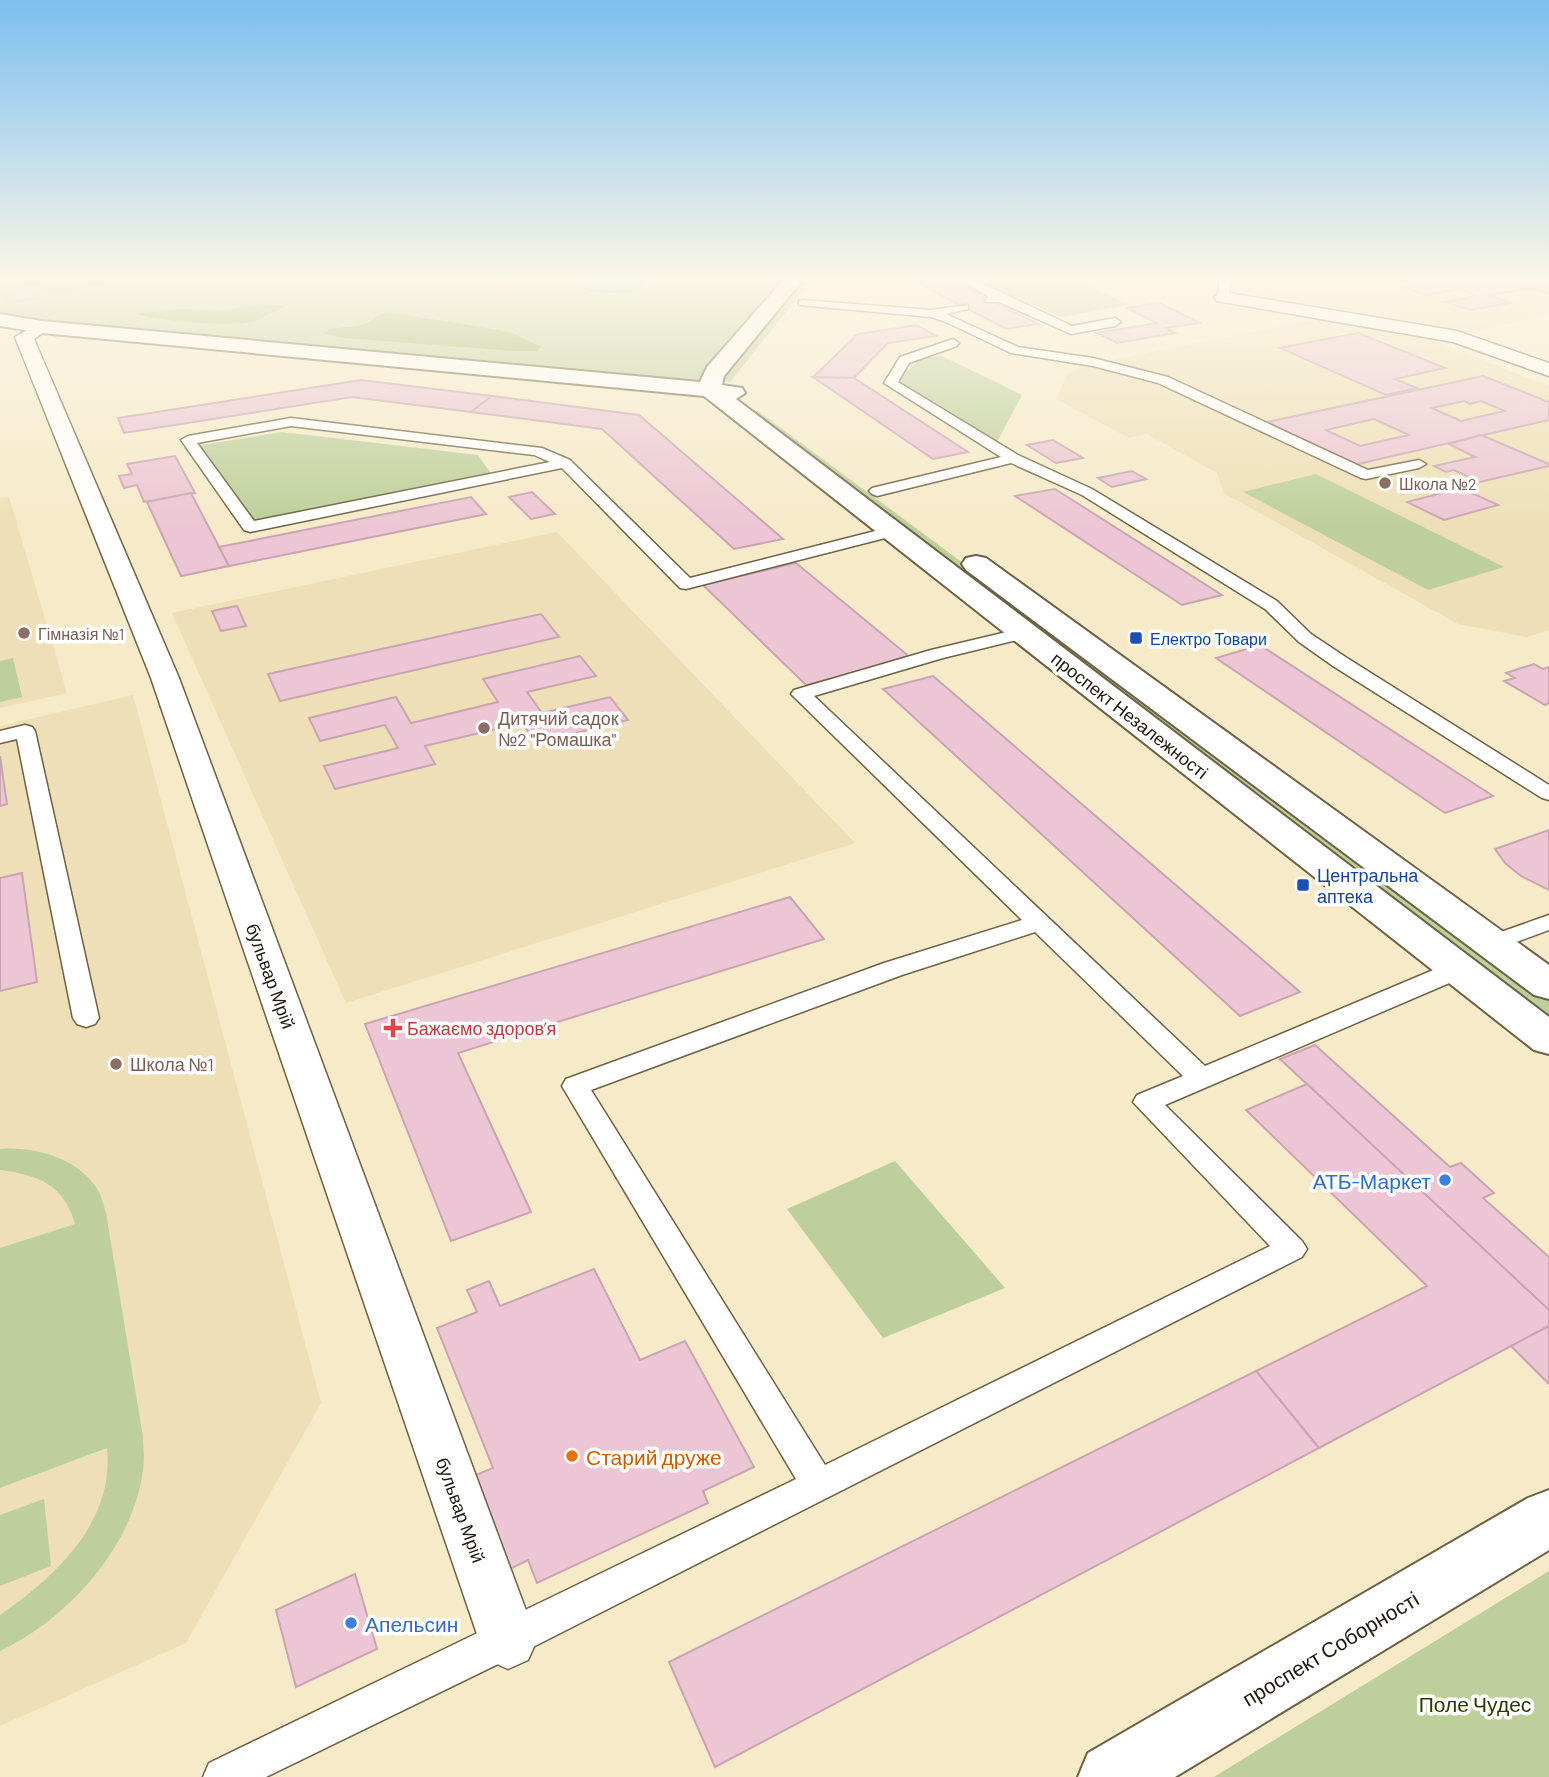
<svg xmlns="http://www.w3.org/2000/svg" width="1549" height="1777" font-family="Barlow,sans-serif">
  <rect width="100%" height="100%" fill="#f6eac9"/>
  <!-- built -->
  <g fill="#eedfb6">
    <path d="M1236 277H1549V315L1456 335 1233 295Z"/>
    <path d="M1324 318 1413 333 1549 386V630L1527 637 1458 624 1224 493 1217 473 1147 434 1129 438 1056 399 1067 375 1082 366Z"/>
    <path d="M9 497 67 693 0 708V498Z"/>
    <path d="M557 532 855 843 346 1003 172 613Z"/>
    <path d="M133 695 321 1403 186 1643 0 1726V726Z"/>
  </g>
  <!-- green -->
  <g fill="#bdcf9a">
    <path d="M0 277H792L701 384 40 322 0 313Z"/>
    <path d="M805 277H814L730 382 720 381Z"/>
    <path d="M980 277H1070L1129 305 1062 317 978 281Z"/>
    <path d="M942 356 1022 395 997 442 889 386 923 357Z"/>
    <path d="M758 411 1549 998V1015L749 412Z"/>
    <path d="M282 432 478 455 494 478 245 529 184 448Z"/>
    <path d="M1316 474 1504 567 1428 590 1243 492Z"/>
    <path d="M13 658 22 697 0 702V661Z"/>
    <path d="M0 1149C35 1146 81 1159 99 1192 102 1198 104 1207 106 1213L143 1437C143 1447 145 1459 143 1469 134 1546 68 1619 0 1651V1615C55 1577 115 1522 107 1448L0 1488V1248L75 1224C64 1184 38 1175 0 1170Z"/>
    <path d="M895 1161 1005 1288 883 1338 787 1209Z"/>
    <path d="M44 1499 51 1566 0 1586V1515Z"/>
    <path d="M1549 1571V1777H1214Z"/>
  </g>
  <!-- forest -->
  <g fill="#98af65">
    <path d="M9 277H130C97 290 41 298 9 277Z"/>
    <path d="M262 304 286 306C277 311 260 319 251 322 231 327 153 321 135 313L183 309 220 311Z"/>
    <path d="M389 312 510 332 541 347 537 351H513L344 338 323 333C336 324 355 330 368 322 377 317 378 313 389 312Z"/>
  </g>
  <!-- water -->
  <path fill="#78d0f9" stroke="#5d99b2" stroke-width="2" d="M571 277 606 281 635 279 645 285C635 293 596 293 584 288 580 286 575 280 571 277Z"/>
  <!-- building -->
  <g fill="#ecc6d4" stroke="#c9a5b2" stroke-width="2" fill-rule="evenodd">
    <path d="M906 277H946L1038 324 1006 329Z"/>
    <path d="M1501 277H1519L1515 278 1535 285 1549 282V294L1531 288 1489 295 1510 303 1470 310 1446 302 1477 296 1459 289 1426 295 1404 287 1442 280 1456 285Z"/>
    <path d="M32 292 37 298 9 302 5 296Z"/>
    <path d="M1159 303 1200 323 1165 328 1175 333 1117 343 1097 333 1157 323 1127 308Z"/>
    <path d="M917 325 936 336 888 343 854 378 813 377 858 334Z"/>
    <path d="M1358 333 1445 368 1395 379 1417 388 1386 395 1280 348Z"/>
    <path d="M1483 376 1549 402V420L1354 465 1267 422ZM1464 401 1470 404 1481 401 1505 411 1461 421 1432 408ZM1374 419 1409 435 1360 446 1326 430Z"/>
    <path d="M813 377 854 378 968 452 933 459Z"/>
    <path d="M361 380 492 396 471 412 352 397 124 433 118 418Z"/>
    <path d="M492 396 639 415 783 539 734 549 602 429 471 412Z"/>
    <path d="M1481 435 1549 464V466L1480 482 1454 470 1446 472 1434 466 1475 457 1449 444Z"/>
    <path d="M1053 440 1083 458 1056 463 1027 445Z"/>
    <path d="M175 456 195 493 144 502 137 485 124 488 119 476 132 474 127 464Z"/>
    <path d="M1132 471 1146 479 1112 487 1098 478Z"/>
    <path d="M1461 488 1498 505 1444 520 1407 502Z"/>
    <path d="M1055 489 1222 595 1182 605 1015 496Z"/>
    <path d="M532 492 555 514 531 519 509 497Z"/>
    <path d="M191 493 229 566 181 576 147 502Z"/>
    <path d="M471 497 486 514 229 566 219 547Z"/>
    <path d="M796 563 911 658 806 685 703 585Z"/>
    <path d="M237 606 246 626 221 631 212 611Z"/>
    <path d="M541 614 559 637 280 701 268 674Z"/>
    <path d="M1260 645 1493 796 1445 813 1216 658Z"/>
    <path d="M580 656 596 676 527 692 542 713 610 697 628 720 536 743 522 723 425 746 435 764 335 789 324 766 398 748 385 725 320 741 309 718 396 697 411 723 498 702 483 679Z"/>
    <path d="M1534 664 1543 669 1549 667V703L1545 705 1504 681 1515 678 1506 673Z"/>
    <path d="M933 676 1300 992 1240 1016 883 689Z"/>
    <path d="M0 756 7 804 0 806Z"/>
    <path d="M1549 830V890L1521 876 1505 863 1495 849Z"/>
    <path d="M22 873 37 982 0 991V878Z"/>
    <path d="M790 897 824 939 458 1053 531 1212 451 1241 365 1024Z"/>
    <path d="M1315 1045 1450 1167 1461 1163 1494 1193 1483 1198 1549 1257V1310L1280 1059Z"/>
    <path d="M1307 1084 1549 1310V1326L1319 1448 1256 1371 1427 1286 1246 1110Z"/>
    <path d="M594 1269 640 1360 685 1341 754 1467 703 1491 708 1503 537 1583 528 1560 506 1571 471 1477 493 1468 437 1328 477 1312 467 1290 489 1281 500 1306Z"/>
    <path d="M1549 1326V1384L1511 1346Z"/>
    <path d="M1256 1371 1319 1448 715 1767 669 1662Z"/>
    <path d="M355 1574 377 1649 296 1687 276 1610Z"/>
  </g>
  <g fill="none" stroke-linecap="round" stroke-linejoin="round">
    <!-- service casing -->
    <g stroke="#6c6144" stroke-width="3">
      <g id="service">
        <path d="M955 277H969L1072 326 1115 318 1121 322 1115 326 1071 334 999 302H987L985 300 989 297Z"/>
        <path d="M1220 277H1231L1229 297 1223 300 1217 297Z"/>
        <path d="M803 300 931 310 968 305V309L946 314 1018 347 1093 358 1168 377 1368 470 1419 460 1426 464 1419 468 1366 479 1361 478 1158 383 1093 366 1011 353 946 322 931 317 799 305V301Z"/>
        <path d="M953 339 959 343 957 346 909 363 898 382 1018 455 1092 489 1277 601 1311 634 1347 658 1549 785V800L1542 798 1333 666 1299 642 1265 609 1082 495 1011 463 877 496 872 494 869 491 872 488 1001 457 884 383 900 357Z"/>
        <path d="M291 418 542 448 570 460 690 578 891 527 899 532 897 535 686 589 680 588 562 468 250 532 244 530 181 440 188 436ZM291 426 534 455 550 462 254 521 197 443Z"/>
        <path d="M1023 628 1029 629 1032 633 1029 637 943 658 814 696 1205 1066 1450 963 1459 961 1468 963 1471 969 1468 975 1165 1105 1302 1241 1307 1249 1302 1257 521 1653 266 1777H203L209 1763 796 1479 562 1086 566 1079 884 963 1022 920 791 694 794 690 931 650ZM1035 932 1183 1076 1137 1095 1133 1102 1270 1246 825 1465 591 1090 902 975Z"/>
        <path d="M25 725 32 727 35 731 99 1018 95 1024 86 1027 77 1024 73 1018 17 739 0 743V731Z"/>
        <path d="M1549 915V930L1492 951 1484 948 1480 943 1484 938Z"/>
      </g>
    </g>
    <!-- pedestrian casing -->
    <g stroke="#6c6144" stroke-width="3">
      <g id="pedestrian">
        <path d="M1223 292 1457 331 1549 363V376L1453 342 1217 301 1214 297Z"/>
        <path d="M42 321 51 327 34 339 179 678 537 1640 528 1660 508 1669 488 1660 479 1640 151 678 15 337Z"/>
      </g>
    </g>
    <!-- minor casing -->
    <g stroke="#6c6144" stroke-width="4">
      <path id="minor" d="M1549 1490V1550L1175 1777H1078L1088 1753 1528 1498Z"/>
    </g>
    <!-- tertiary casing -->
    <g stroke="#6c6144" stroke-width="4">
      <g id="tertiary">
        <path d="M786 277H805L724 376 722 385 742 388 745 393 736 399 1549 1017V1054L1534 1050 704 396 42 333 0 326V314L42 321 700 382 707 367Z"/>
        <path d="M976 556 986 558 1549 965V999L1534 995 966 570 962 564 966 558Z"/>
      </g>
    </g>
    <!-- service -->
    <use href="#service" fill="#fff" fill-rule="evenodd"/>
    <!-- pedestrian -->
    <use href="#pedestrian" fill="#fff" fill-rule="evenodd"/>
    <!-- minor -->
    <use href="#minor" fill="#fff" fill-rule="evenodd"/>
    <!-- tertiary -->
    <use href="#tertiary" fill="#fff" fill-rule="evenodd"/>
  </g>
  <!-- sky -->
  <linearGradient id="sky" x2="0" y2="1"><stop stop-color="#7bbfef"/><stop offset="0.53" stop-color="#fbf6e7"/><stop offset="1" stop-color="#fbf6e7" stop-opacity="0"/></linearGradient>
  <rect width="1549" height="526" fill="url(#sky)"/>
  <!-- markers -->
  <g fill="#8d6e63" stroke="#fff" stroke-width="2.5">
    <circle cx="1385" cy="483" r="7"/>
    <circle cx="24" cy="633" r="7"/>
    <circle cx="484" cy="728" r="7"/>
    <circle cx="116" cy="1064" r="7"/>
  </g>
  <g fill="#1a4fb4" stroke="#fff" stroke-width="2.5">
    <rect x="1129" y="631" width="14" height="14" rx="3.5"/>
    <rect x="1296" y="878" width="14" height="14" rx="3.5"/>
  </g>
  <path fill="#e0444e" stroke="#fff" stroke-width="2.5" d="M389.5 1017.5h7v7h7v7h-7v7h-7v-7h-7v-7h7z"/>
  <g fill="#3f7fe0" stroke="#fff" stroke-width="2.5">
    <circle cx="1445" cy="1180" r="7"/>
    <circle cx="351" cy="1623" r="7"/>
  </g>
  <circle fill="#e8710a" stroke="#fff" stroke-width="2.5" cx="572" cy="1456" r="7"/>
  <g text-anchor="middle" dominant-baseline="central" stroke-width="7" stroke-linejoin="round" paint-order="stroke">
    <!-- far-education labels -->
    <g font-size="16" fill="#785e54" stroke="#fff" text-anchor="start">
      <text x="1399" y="483">Школа №2</text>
      <text x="38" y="633">Гімназія №1</text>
    </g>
    <!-- far-transit labels -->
    <g font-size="16" fill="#164399" stroke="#fff" text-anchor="start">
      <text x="1150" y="638">Електро Товари</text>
    </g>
    <!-- street labels -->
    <g font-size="18" fill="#1e190d" stroke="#fff">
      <text transform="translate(1130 715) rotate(38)">проспект Незалежності</text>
      <text transform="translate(271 976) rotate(70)">бульвар Мрій</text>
      <text transform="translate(461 1510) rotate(70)">бульвар Мрій</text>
    </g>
    <!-- education labels -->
    <g font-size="18" fill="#785e54" stroke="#fff" text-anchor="start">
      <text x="498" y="718">Дитячий садок<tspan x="498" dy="21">№2 "Ромашка"</tspan></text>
      <text x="130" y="1064">Школа №1</text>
    </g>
    <!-- transit labels -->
    <g font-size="18" fill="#164399" stroke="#fff" text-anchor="start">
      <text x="1317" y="875">Центральна<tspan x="1317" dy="21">аптека</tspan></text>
    </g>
    <!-- health labels -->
    <g font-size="18" fill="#be3a42" stroke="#fff" text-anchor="start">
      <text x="407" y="1028">Бажаємо здоровʼя</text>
    </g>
    <!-- near-shop labels -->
    <g font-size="21" fill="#366cbe" stroke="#fff" text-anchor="end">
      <text x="1431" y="1180">АТБ-Маркет</text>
      <text x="365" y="1623" text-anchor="start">Апельсин</text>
    </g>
    <!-- near-food labels -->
    <g font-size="21" fill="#c56008" stroke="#fff" text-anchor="start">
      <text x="586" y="1456">Старий друже</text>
    </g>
    <!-- near-street labels -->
    <g font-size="21" fill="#1e190d" stroke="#fff">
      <text transform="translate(1330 1648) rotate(-31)">проспект Соборності</text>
    </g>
    <!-- near-park labels -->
    <g font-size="21" fill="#2a3800" stroke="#fff">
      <text x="1475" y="1703">Поле Чудес</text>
    </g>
  </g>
</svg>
